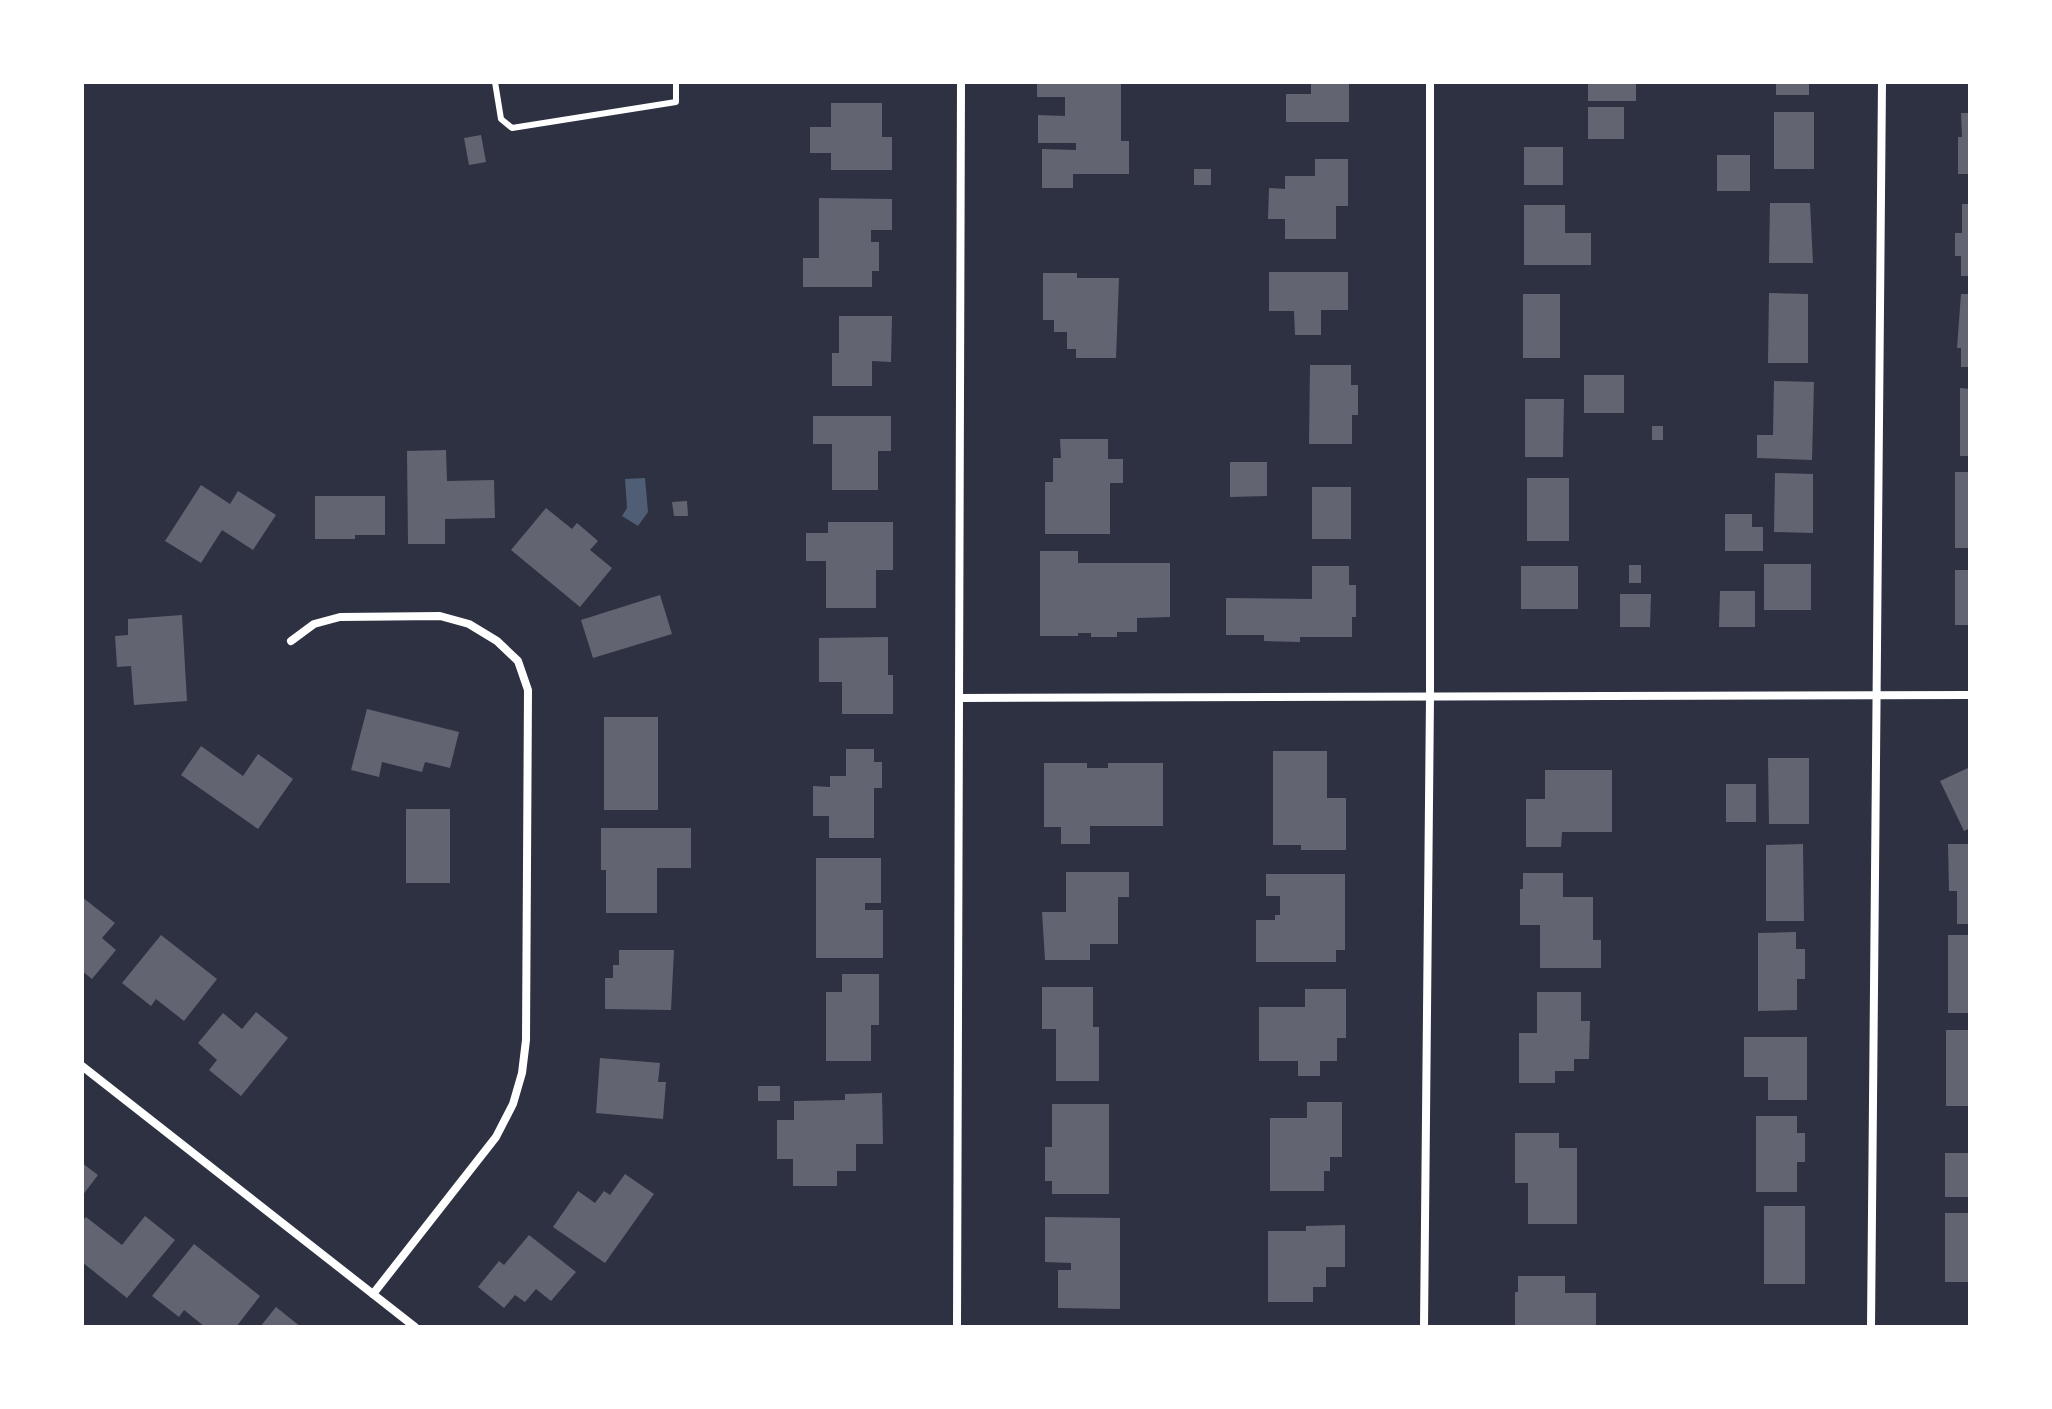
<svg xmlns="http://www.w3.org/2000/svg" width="2052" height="1409" font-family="Quicksand,sans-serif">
  <rect width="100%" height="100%" fill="#2d3142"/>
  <!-- water -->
  <path fill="#4f5d75" d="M645 478 648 512 638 526 622 516 627 508 625 479Z"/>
  <!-- building -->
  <g fill="#626471">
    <path d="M1037 82H1121V141H1129V174H1073V188H1042V149L1076 150V143H1038V115L1065 116V97H1037Z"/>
    <path d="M1311 82H1349V122H1286V94H1311Z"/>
    <rect x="1588" y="82" width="48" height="19"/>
    <rect x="1776" y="82" width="33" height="13"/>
    <path d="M831 103H882V137H892V170H831V153H810V127H831Z"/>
    <rect x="1588" y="107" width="36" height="32"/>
    <rect x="1774" y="112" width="40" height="57"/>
    <path d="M1961 113H1970V174H1958V137H1962Z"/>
    <path d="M481 135 486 162 469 165 464 138Z"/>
    <rect x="1524" y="147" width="39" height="38"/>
    <rect x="1717" y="155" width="33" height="36"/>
    <path d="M1315 159H1348V206H1336V239H1285V219H1268L1269 188 1285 189V176H1315Z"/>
    <rect x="1194" y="169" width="17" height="16"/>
    <path d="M819 198 892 199V230H871V242H879V271H872V287H803V258H819Z"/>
    <path d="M1770 203H1810L1813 263H1769Z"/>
    <path d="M1962 204H1970V276H1961V256H1955V233H1962Z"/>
    <path d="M1524 205H1565V233H1591V265H1524Z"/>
    <path d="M1269 272H1348V310H1321V335H1295L1294 311H1269Z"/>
    <path d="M1043 273H1077V278H1119L1116 358H1076V349H1067V332H1054V320H1043Z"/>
    <path d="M1769 293 1808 294V363H1768Z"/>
    <rect x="1523" y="294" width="37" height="64"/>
    <path d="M1961 294H1970V367H1961V348H1957Z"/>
    <path d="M839 316H892L891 362 872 361V386H832V353H839Z"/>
    <path d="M1310 365H1351V385H1358V415H1352V444H1309Z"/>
    <rect x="1584" y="375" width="40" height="38"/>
    <path d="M1774 381 1814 382 1812 460 1757 458V435H1773Z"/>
    <path d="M1960 388 1970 389V456H1960Z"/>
    <path d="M1525 399H1564L1563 457H1525Z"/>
    <path d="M813 416H891V451H878V490H832V444H813Z"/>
    <rect x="1652" y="426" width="11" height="14"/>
    <path d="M1060 439H1108V459H1123V483H1110V534H1045V482H1053V458H1061Z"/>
    <path d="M446 450 447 481 494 480 495 518 445 519V544H408L407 451Z"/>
    <path d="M1230 462H1267V496L1230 497Z"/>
    <rect x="1955" y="472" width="15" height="76"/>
    <path d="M1775 473 1813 474V533L1774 532Z"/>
    <rect x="1527" y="478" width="42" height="63"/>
    <path d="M201 485 230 504 238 491 276 515 253 550 222 530 201 563 165 541Z"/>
    <rect x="1312" y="487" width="39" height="52"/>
    <path d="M315 496H385V535H355V539H315Z"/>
    <path d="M687 501 688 516H674L672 502Z"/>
    <path d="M546 508 572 529 577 523 598 541 590 550 612 568 580 607 511 550Z"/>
    <path d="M1725 514H1752V527H1763V551H1725Z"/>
    <path d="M828 522H893V570H876V608H826V561H806V533H828Z"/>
    <path d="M1040 551H1078V563H1170V617L1137 618V632H1117V637H1091V633H1078V636H1040Z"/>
    <rect x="1764" y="564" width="47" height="46"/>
    <rect x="1629" y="565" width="12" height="18"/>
    <path d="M1312 566H1349V585H1356V617H1352V637H1300V642L1264 641V635H1226V598L1312 599Z"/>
    <rect x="1521" y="566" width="57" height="43"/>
    <rect x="1955" y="570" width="15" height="55"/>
    <path d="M1720 591H1755V627H1719Z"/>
    <path d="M1620 594H1651L1650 627H1620Z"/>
    <path d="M660 595 672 634 593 658 581 620Z"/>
    <path d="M182 615 187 701 134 705 131 666 117 667 115 636 128 635V619Z"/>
    <path d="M888 637V675H893V714H842V682H819V638Z"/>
    <path d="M367 709 459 732 450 768 425 762 422 772 382 762 379 777 351 770Z"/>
    <rect x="604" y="717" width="54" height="93"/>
    <path d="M201 746 243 776 258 754 293 779 258 829 181 775Z"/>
    <path d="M846 749H874V762H882V788H874V838H829V816H813V786L830 787V776H846Z"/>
    <path d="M1273 751H1327V798H1346V850H1301V845H1273Z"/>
    <path d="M1768 758H1809V824H1769Z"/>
    <path d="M1044 763H1087V768H1108V763H1163V826H1090V844H1061V827H1044Z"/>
    <path d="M1970 767V828L1964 831 1940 781Z"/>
    <path d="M1545 770H1612V832H1562L1561 847H1526V799H1545Z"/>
    <rect x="1726" y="784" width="30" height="38"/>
    <rect x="406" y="809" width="44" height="74"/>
    <path d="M601 828H691V868H657V913H606V870H601Z"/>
    <path d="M1803 844 1804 921H1766V845Z"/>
    <path d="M1948 844H1970V924H1957V891H1949Z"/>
    <path d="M816 858H881V903H865V910H883V958H816Z"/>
    <path d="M1066 872H1129V897H1118V944H1090V960H1045L1042 912H1066Z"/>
    <path d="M1523 873H1563V897H1593V940H1601V968H1540V925H1520V889H1523Z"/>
    <path d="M1266 874H1345V950H1336V962H1256V920H1275V915H1280V896H1266Z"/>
    <path d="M82 897 115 923 102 938 116 950 92 979 82 971Z"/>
    <path d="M1796 932V949H1805V979H1797V1010L1758 1011V933Z"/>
    <path d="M161 935 217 979 184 1021 156 999 151 1006 122 983Z"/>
    <rect x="1948" y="935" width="22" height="78"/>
    <path d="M619 950H674L671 1010 605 1009V978H613V965H619Z"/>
    <path d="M842 974H879V1025H871V1061H826V992H842Z"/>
    <path d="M1042 987H1093V1027H1099V1081H1056V1029H1042Z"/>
    <path d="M1305 989H1346V1038H1337V1061H1320V1076H1298V1061H1259V1007H1305Z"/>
    <path d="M1537 992H1581V1021H1590L1589 1059H1574V1071H1555V1083H1519V1033H1537Z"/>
    <path d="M256 1012 288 1038 241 1096 209 1070 217 1060 198 1043 223 1013 242 1029Z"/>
    <rect x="1946" y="1030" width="24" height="76"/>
    <path d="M1744 1037H1807V1100H1768V1077H1744Z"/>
    <path d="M600 1058 660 1063 658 1082H666L663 1119 596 1113Z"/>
    <rect x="758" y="1086" width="22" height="15"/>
    <path d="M882 1093 883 1144H856V1171H837V1186H793V1159H777V1120H794V1101L845 1100V1094Z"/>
    <path d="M1307 1102H1342V1157H1330V1171H1324V1191H1270V1118H1307Z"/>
    <path d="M1052 1104H1109V1194H1052V1181H1045V1147H1052Z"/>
    <path d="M1756 1116H1797V1133H1805V1162H1797V1192H1756Z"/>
    <path d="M1515 1133H1559V1148H1577V1224H1528V1183H1515Z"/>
    <rect x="1945" y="1153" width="25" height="44"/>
    <path d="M82 1163 98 1175 82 1196Z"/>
    <path d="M625 1174 654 1194 605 1263 553 1227 578 1191 595 1203 604 1191 610 1195Z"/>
    <rect x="1764" y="1206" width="41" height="78"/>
    <rect x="1945" y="1213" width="25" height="69"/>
    <path d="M145 1216 175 1240 127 1298 82 1262V1221L86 1217 122 1245Z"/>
    <path d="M1045 1217 1120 1218V1309L1058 1308V1270H1071V1263L1045 1262Z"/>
    <path d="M1345 1225V1267H1326V1287H1313V1302H1268V1231H1306V1226Z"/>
    <path d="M529 1235 576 1272 551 1301 536 1289 525 1302 515 1295 504 1308 478 1287 499 1261 504 1265Z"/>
    <path d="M194 1244 260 1296 236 1327H205L184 1310 179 1317 152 1296Z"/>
    <path d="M1518 1276H1565V1293H1596V1327H1515V1292H1518Z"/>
    <path d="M276 1307 301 1327H260Z"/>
  </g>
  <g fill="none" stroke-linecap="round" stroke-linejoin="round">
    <!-- service -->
    <path stroke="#fff" stroke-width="6" d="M495 82 501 119 512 128 676 102V82"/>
    <!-- minor -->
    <g stroke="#fff" stroke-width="8">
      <path d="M291 641 314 624 340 617 440 616 469 624 497 641 518 661 528 690 526 1040 522 1073 513 1104 496 1137 373 1294"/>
      <path d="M960 698 1970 695"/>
      <path d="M82 1066 415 1327"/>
      <path d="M957 1327 961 82"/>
      <path d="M1424 1327 1430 697V82"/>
      <path d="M1871 1327 1882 82"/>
    </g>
  </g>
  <!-- border -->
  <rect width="2052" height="1409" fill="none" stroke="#ffffff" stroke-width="168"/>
</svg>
